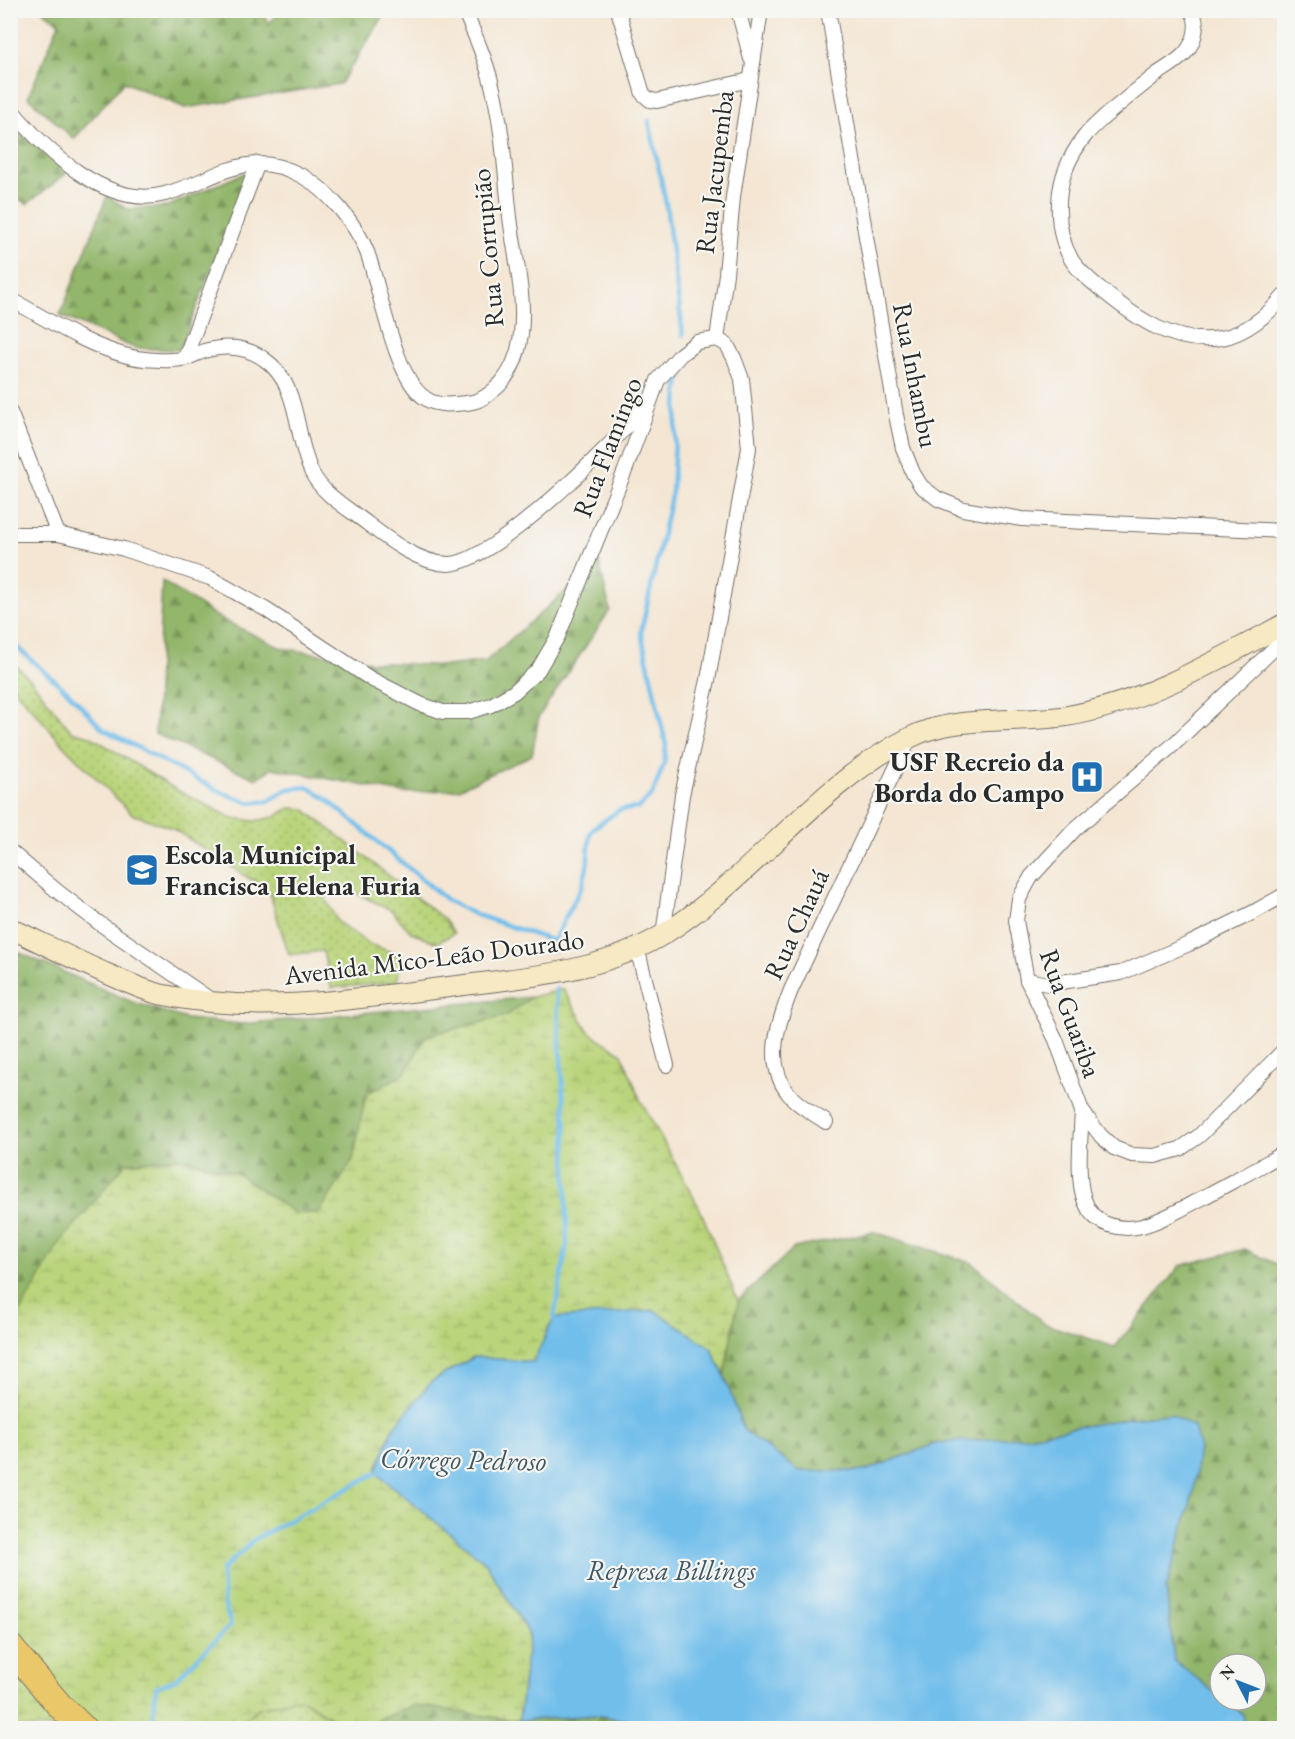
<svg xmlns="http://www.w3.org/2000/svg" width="1295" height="1739" font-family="'EB Garamond',serif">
  <defs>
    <pattern id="grass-dots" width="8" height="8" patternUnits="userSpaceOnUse" patternTransform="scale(1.5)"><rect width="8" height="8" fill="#b9d47a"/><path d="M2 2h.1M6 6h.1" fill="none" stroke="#9fb66a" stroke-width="1.8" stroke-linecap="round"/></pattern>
    <pattern id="forest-firs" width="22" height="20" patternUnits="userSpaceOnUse" patternTransform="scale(1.5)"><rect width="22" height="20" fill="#92b66a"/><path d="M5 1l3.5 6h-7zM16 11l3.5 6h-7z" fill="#779457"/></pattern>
    <pattern id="wetland-marsh" width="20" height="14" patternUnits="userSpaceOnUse" patternTransform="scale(1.5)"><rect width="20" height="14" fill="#b9d47a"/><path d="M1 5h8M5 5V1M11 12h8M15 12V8" fill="none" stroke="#9fb66a"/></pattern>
  </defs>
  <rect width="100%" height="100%" fill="#f6f6f2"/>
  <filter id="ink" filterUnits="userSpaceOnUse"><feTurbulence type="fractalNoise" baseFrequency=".0167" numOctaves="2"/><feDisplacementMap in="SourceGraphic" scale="12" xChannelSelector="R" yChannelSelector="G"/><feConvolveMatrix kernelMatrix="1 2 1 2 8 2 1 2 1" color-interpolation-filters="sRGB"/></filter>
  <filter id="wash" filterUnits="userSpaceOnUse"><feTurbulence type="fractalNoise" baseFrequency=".008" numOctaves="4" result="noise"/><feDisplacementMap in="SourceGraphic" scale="24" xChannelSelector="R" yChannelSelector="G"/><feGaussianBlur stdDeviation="1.35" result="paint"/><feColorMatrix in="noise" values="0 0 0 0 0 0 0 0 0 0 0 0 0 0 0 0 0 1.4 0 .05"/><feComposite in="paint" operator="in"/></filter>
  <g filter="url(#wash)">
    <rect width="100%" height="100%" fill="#f4e6d3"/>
    <!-- grass -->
    <g fill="url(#grass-dots)" stroke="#728052" stroke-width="1.5">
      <path d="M11 661 31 680 71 731 90 736 175 789 232 818 255 821 274 817 290 808 304 809 444 919 454 933 437 943 411 932 391 910 344 887 332 890 325 899 338 922 369 944 402 956 397 982 331 988 323 951 289 955 269 891 172 828 132 814 65 747 11 685Z"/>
      <path d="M300 1698 347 1728H232L259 1708Z"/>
    </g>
    <!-- forest -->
    <g fill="url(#forest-firs)" stroke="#5e704a" stroke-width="1.5">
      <path d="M43 11H261L269 24 278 11H387L340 84 185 108 124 82 74 139 28 97 59 23Z"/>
      <path d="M10 124 67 173 27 204 11 194Z"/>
      <path d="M249 171 180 350 134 348 60 315 107 196 127 209 166 207Z"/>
      <path d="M599 562 610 610 539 716 532 755 459 789 403 793 272 768 256 779 155 734 162 581 221 619 281 648 371 662 447 666 486 661Z"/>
      <path d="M11 949 130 1001 186 1019 242 1024 532 997 506 1016 426 1036 404 1074 366 1094 353 1160 319 1213 296 1214 238 1174 182 1158 126 1163 15 1321 11 1332Z"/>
      <path d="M874 1232 972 1263 1045 1324 1115 1347 1180 1266 1245 1249 1284 1268V1728H1245L1243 1714 1224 1700H1256V1664H1220V1697L1174 1660 1166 1589 1194 1490 1171 1414 1130 1418 1022 1437 938 1443 865 1471H799L744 1431 724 1375 738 1301 794 1248Z"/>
      <path d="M415 1705 519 1721 595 1715 667 1728H367L372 1721Z"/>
    </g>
    <!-- wetland -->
    <path fill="url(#wetland-marsh)" stroke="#728052" stroke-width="1.5" d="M563 989 589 1032 622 1054 640 1099 700 1209 738 1301 724 1375 711 1348 533 1362 474 1357 432 1381 392 1430 376 1472 486 1563 529 1634 519 1721 415 1705 373 1721 367 1728H347L300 1698 259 1708 232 1728H11L10 1332 15 1321 59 1244 126 1163 182 1158 238 1174 296 1214 319 1213 353 1160 366 1094 404 1074 426 1036 506 1016 532 997Z"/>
    <!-- water -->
    <path fill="#71beeb" stroke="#4e748b" stroke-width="1.5" d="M654 1310 711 1348 724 1375 744 1431 799 1471H865L938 1443 1022 1437 1130 1418 1171 1414 1194 1427 1199 1446 1194 1490 1166 1589 1174 1660 1220 1697V1700H1224L1243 1714 1245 1728H667L595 1715 519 1721 529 1634 486 1563 376 1473 392 1430 432 1381 474 1357 533 1362 554 1318Z"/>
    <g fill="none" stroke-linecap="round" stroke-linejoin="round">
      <!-- stream -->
      <g stroke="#71beeb" stroke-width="4.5">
        <path d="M649 121 666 204 683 335"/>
        <path d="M10 641 69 693 103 729 221 792 250 803 268 801 288 789 308 787 324 797 448 901 474 914 553 941"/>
        <path d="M553 951V941L582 886 587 867 590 834 594 828 619 810 638 808 652 795 664 764 666 745 641 632 672 492 678 389 682 372"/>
        <path d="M555 1321 554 1318 567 1245 566 1131 556 989"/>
        <path d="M152 1728 156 1687 175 1680 231 1625 224 1603 222 1570 255 1539 376 1473H380"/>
      </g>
    </g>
  </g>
  <g filter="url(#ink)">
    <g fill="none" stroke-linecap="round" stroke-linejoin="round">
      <!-- street casing -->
      <g stroke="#716c66" stroke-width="16">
        <g id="street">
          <path d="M618 10 643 94 650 100 657 101 750 80"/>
          <path d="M738 10 751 59"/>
          <path d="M828 10 896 415 903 448 913 473 921 486 938 499 963 509 1022 519 1284 531"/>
          <path d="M1191 10C1200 23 1195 41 1186 52 1179 61 1166 68 1157 74 1139 88 1122 102 1104 117 1098 123 1090 129 1085 136 1070 155 1060 178 1059 202 1058 222 1061 241 1071 259 1078 271 1092 282 1103 291 1136 318 1175 346 1221 338 1245 334 1269 314 1284 296"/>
          <path d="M10 108C45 150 107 210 165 194 216 180 247 146 302 176 328 190 356 224 367 252 380 286 394 378 425 398 434 405 445 405 455 404 473 403 480 402 494 390 506 380 514 365 518 350 529 307 515 260 510 217 505 174 503 128 492 85 486 60 475 35 464 10"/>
          <path d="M10 299C47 319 84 344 124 355 140 360 171 362 187 358 193 356 198 353 204 351 225 345 246 346 264 359 301 384 294 437 312 473 323 495 349 509 368 524 390 541 419 563 448 564 492 565 613 444 643 408"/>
          <path d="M717 339 726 274 733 197 761 10"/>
          <path d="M185 358 258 163"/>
          <path d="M10 412 58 534"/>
          <path d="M10 534H58L124 549 210 578 265 609 371 679 420 704 443 712H468L491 705 514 692 538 670 558 636 626 468 658 380 681 354 697 342 717 339 727 345 734 358 742 379 749 448 708 680 682 795 663 935"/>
          <path d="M1284 639 1173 745 1075 829 1031 877 1019 899 1016 921 1027 980 1056 1040 1082 1111 1101 1136 1114 1148 1132 1155 1155 1156 1180 1149 1199 1136 1284 1050"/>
          <path d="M10 851 57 891 99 923 211 1000"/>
          <path d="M637 948 667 1065"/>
          <path d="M1027 980 1048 984 1121 973 1189 944 1252 913 1284 895"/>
          <path d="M1082 1111C1081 1137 1075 1184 1087 1206 1096 1226 1122 1231 1142 1226 1164 1220 1185 1207 1204 1197 1231 1182 1258 1168 1284 1153"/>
          <path d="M826 1122C814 1114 797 1105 788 1093 764 1062 778 1023 791 990L910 738"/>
        </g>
      </g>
      <!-- secondary casing -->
      <g stroke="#716c66" stroke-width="22">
        <path id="secondary" d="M10 928C42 943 73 959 105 973 125 981 143 991 164 995 257 1015 356 999 449 987 523 977 599 974 664 934 753 878 815 786 909 738 954 714 1017 724 1067 716 1144 703 1216 661 1284 624"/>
      </g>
      <!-- highway casing -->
      <g stroke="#716c66" stroke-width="28">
        <path id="highway" d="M10 1647 60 1706 83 1728"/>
      </g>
      <!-- street -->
      <use href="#street" stroke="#fff" stroke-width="14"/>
      <!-- secondary -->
      <use href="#secondary" stroke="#f7e9c3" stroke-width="20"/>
      <!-- highway -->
      <use href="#highway" stroke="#eac769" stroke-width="26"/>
    </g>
  </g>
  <!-- icons -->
  <defs>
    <g id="hospital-square" transform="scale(1.725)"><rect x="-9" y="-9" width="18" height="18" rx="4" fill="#1f6fb2" stroke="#f6f6f2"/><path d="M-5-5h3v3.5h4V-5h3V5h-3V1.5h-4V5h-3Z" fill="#fff"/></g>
    <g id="school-square" transform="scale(1.725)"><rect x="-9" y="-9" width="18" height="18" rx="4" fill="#1f6fb2" stroke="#f6f6f2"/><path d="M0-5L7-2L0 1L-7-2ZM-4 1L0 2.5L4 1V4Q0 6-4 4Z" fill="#fff"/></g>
  </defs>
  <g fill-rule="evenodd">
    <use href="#hospital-square" x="1087" y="777"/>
    <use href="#school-square" x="142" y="870"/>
  </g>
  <g text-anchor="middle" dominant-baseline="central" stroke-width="4.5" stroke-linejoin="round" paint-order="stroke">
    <!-- street labels -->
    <g font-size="27" fill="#2b2b2b" stroke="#f6f6f2">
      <text transform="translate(714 172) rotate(-83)">Rua Jacupemba</text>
      <text transform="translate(487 248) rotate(-95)">Rua Corrupião</text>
      <text transform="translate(916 375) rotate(79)">Rua Inhambu</text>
      <text transform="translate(607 447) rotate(-69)">Rua Flamingo</text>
      <text transform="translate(796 924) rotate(-65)">Rua Chauá</text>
      <text transform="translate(434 957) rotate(-7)">Avenida Mico-Leão Dourado</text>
      <text transform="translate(1071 1013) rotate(70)">Rua Guariba</text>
    </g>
    <!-- poi labels -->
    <g font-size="27" font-weight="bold" fill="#2b2b2b" stroke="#f6f6f2" text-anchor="end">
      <text x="1064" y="761">USF Recreio da<tspan x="1064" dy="31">Borda do Campo</tspan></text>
      <text x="165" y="854" text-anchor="start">Escola Municipal<tspan x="165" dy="31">Francisca Helena Furia</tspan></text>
    </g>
    <!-- water labels -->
    <g font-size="28" font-style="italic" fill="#405765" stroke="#f6f6f2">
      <text transform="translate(463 1459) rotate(1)">Córrego Pedroso</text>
      <text x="671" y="1570">Represa Billings</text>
    </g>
  </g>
  <!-- margin -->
  <rect width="1295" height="1739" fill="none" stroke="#f6f6f2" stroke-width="36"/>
  <!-- north arrow -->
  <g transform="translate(1238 1682) rotate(312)"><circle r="28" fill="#f6f6f2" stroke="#a5a5a2" stroke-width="1.5"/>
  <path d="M0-4.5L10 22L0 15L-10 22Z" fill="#1f6fb2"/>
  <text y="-9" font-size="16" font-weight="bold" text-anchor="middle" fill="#2b2b2b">N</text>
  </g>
</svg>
